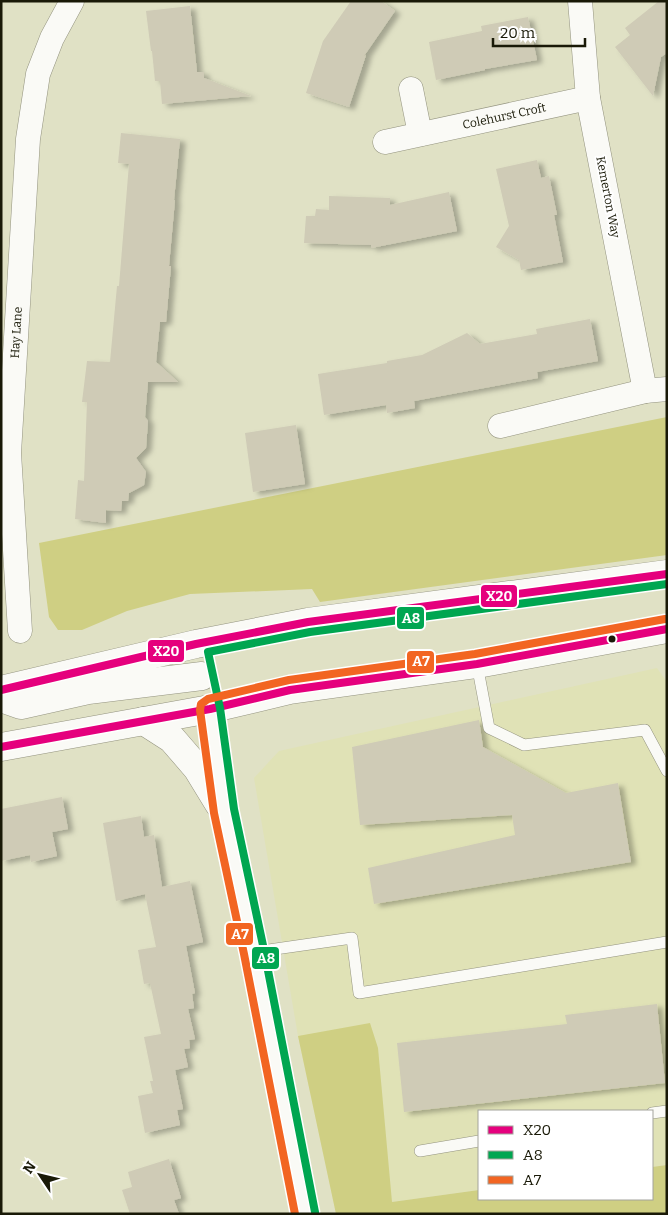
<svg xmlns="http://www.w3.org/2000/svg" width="668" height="1215" font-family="Bitter,serif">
  <defs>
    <filter id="shadow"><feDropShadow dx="5.5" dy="3" stdDeviation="2.5" flood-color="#0004"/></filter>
  </defs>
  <rect width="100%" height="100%" fill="#e0e1c5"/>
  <!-- built -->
  <path fill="#e0e2b6" d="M657 668 667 682V1165L652 1167V1111H479V1190L392 1202 336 1213 298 1036 254 778 279 751Z"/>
  <!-- green -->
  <g fill="#cfcf83">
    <path d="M667 417V555L320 602 312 589 190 594 127 611 82 630H58L49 617 39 543Z"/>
    <path d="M370 1023 378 1048 392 1202 479 1190V1199H652V1167L667 1165V1214H336L298 1036Z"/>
  </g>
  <!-- building -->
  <g fill="#cfcbb6" filter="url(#shadow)">
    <path d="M351 1H381L395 11 364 56 366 55 349 107 306 93 323 41Z"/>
    <path d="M659 1H667V53L661 57 653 96 615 47 630 35 625 28Z"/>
    <path d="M190 6 197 72H204V78L251 96 162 104 160 81H155L152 51H151L146 11Z"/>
    <path d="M528 17 537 60 485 69V70L436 80 429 42 482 31 481 26Z"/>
    <path d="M121 133 180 139 174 200H175L169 266H171L166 322H160L156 362 178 382H148L145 417 148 421 146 448 136 458 146 472 144 485 129 493 128 501H122L121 511 106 510V523L75 519 78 480 84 481 87 402H82L87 361 110 362 117 286H119L129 164 118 163Z"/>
    <path d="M537 160 541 178 549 176 557 215H554L563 262 521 270 519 260 496 247 509 226 496 169Z"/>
    <path d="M449 192 457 231 371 248V245L304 243 306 216H315L316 209 329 210V196L390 198V205Z"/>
    <path d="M590 319 598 361 537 372 538 378 414 401 415 408 387 413 386 405 324 415 318 374 387 363V361L422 355 467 333 480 344 537 334 536 329Z"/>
    <path d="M296 425 305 484 253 492 245 433Z"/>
    <path d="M479 720 483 747 566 793 618 783 631 862 374 904 368 868 515 835 512 815 360 825 352 747Z"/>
    <path d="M62 797 68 829 52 832 57 856 31 862 30 855 1 861V809Z"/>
    <path d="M141 816 144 837 154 835 162 887 190 881 203 942 186 946 195 993 192 994 194 1008 188 1009 195 1039 189 1040 190 1048 184 1049 188 1067 175 1070 183 1109 177 1110 180 1125 145 1133 138 1096 153 1093 150 1081H153L144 1037 161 1034 150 983 144 984 138 950 156 947 145 894 116 901 103 823Z"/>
    <path d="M657 1004 665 1083 404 1112 397 1043 567 1024 565 1015Z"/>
    <path d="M169 1159 181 1198 174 1200 179 1214H130L122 1190 132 1187 128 1172Z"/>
  </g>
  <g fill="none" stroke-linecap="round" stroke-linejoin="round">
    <!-- service casing -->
    <g stroke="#93937f" stroke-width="12">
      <g id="service">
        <path d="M477 664 489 728 524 745 645 730 667 771"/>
        <path d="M254 952 352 938 359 993 667 942"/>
        <path d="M652 1113 667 1111"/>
        <path d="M420 1151 479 1141"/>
      </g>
    </g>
    <!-- minor casing -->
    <g stroke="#93937f" stroke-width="25">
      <g id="minor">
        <path d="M411 89 420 134"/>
        <path id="s1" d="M385 142 588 98"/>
        <path d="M645 391 667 389"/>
        <path d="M500 426 645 391 588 98 580 1"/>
        <path id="s2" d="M20 631 9 453 28 139 38 74 52 38 72 1"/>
      </g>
    </g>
    <!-- tertiary casing -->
    <g stroke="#93937f" stroke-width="29">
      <g id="tertiary">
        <path d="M210 709 224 811 254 952 305 1214"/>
        <path d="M144 721 172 739 197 768 219 804"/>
      </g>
    </g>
    <!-- trunk casing -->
    <g stroke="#93937f" stroke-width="29">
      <g id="trunk">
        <path d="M1 690 196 644 308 622 667 574"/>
        <path d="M1 698 21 705 88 690 202 676"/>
        <path d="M1 747 210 709 290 690 477 664 667 629"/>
      </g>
    </g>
    <!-- service -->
    <use href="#service" stroke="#fafaf6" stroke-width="11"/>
    <!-- minor -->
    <use href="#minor" stroke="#fafaf6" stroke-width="24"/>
    <!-- tertiary -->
    <use href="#tertiary" stroke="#fafaf6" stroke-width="28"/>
    <!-- trunk -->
    <use href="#trunk" stroke="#fafaf6" stroke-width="28"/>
    <!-- bus-1 casing -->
    <g stroke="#fff" stroke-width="11">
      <g id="bus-1">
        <path d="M1 690 196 644 308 622 667 574"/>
        <path d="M1 747 210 709 290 690 477 664 667 629"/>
      </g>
    </g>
    <!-- bus-2 casing -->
    <g stroke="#fff" stroke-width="11">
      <path id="bus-2" d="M315 1212 264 950 234 809 220 708 208 652 310 632 667 584"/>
    </g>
    <!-- bus-3 casing -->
    <g stroke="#fff" stroke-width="11">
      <path id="bus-3" d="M295 1214 244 954 214 813 200 710 201 704 208 699 289 680 475 654 665 619"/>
    </g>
    <!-- bus-1 -->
    <use href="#bus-1" stroke="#e5007d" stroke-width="8"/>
    <!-- bus-2 -->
    <use href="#bus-2" stroke="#00a651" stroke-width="8"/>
    <!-- bus-3 -->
    <use href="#bus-3" stroke="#f26522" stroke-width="8"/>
  </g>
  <!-- markers -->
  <circle fill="#191907" stroke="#fff" stroke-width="2" cx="612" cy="639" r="4.5"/>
  <g text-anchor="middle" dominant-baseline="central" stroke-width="4" stroke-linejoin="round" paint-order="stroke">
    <!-- street labels -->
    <g font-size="12" fill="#191907" stroke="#fff">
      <text stroke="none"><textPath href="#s1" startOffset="122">Colehurst Croft</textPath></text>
      <text transform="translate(608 197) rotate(79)">Kemerton Way</text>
      <text stroke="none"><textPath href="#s2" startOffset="299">Hay Lane</textPath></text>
    </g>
  </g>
  <g stroke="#fff" stroke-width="2">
    <rect x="480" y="584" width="38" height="24" rx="5" fill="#e5007d"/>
    <rect x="396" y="606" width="29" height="24" rx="5" fill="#00a651"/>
    <rect x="147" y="639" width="38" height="24" rx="5" fill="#e5007d"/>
    <rect x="406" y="650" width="29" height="24" rx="5" fill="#f26522"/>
    <rect x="225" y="922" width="29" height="24" rx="5" fill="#f26522"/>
    <rect x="251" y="946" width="29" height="24" rx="5" fill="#00a651"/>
  </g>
  <g font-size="14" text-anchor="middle" font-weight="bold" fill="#fff">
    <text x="499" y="601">X20</text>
    <text x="411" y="623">A8</text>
    <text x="166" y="656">X20</text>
    <text x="421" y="666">A7</text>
    <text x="240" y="939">A7</text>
    <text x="266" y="963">A8</text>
  </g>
  <!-- border -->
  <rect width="668" height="1215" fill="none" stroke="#191907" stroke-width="5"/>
  <!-- legend -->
  <rect x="478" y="1110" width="175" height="90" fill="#ffffff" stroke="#a3a39c"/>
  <rect x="488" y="1126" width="25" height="8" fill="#e5007d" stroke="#a3a39c"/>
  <text x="523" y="1135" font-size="15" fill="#191907">X20</text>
  <rect x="488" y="1151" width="25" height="8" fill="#00a651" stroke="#a3a39c"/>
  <text x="523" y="1160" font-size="15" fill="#191907">A8</text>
  <rect x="488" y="1176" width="25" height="8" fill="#f26522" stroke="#a3a39c"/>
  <text x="523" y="1185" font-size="15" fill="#191907">A7</text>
  <!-- north arrow -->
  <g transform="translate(40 1175) rotate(305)" stroke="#ffffff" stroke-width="4" paint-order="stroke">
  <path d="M0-4L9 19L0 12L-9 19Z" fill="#191907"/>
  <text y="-8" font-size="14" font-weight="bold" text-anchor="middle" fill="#191907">N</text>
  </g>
  <!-- scale -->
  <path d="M493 38v8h92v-8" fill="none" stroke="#191907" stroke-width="2.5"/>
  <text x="500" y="38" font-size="15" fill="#191907" stroke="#ffffff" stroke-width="4" paint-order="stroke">20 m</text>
</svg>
